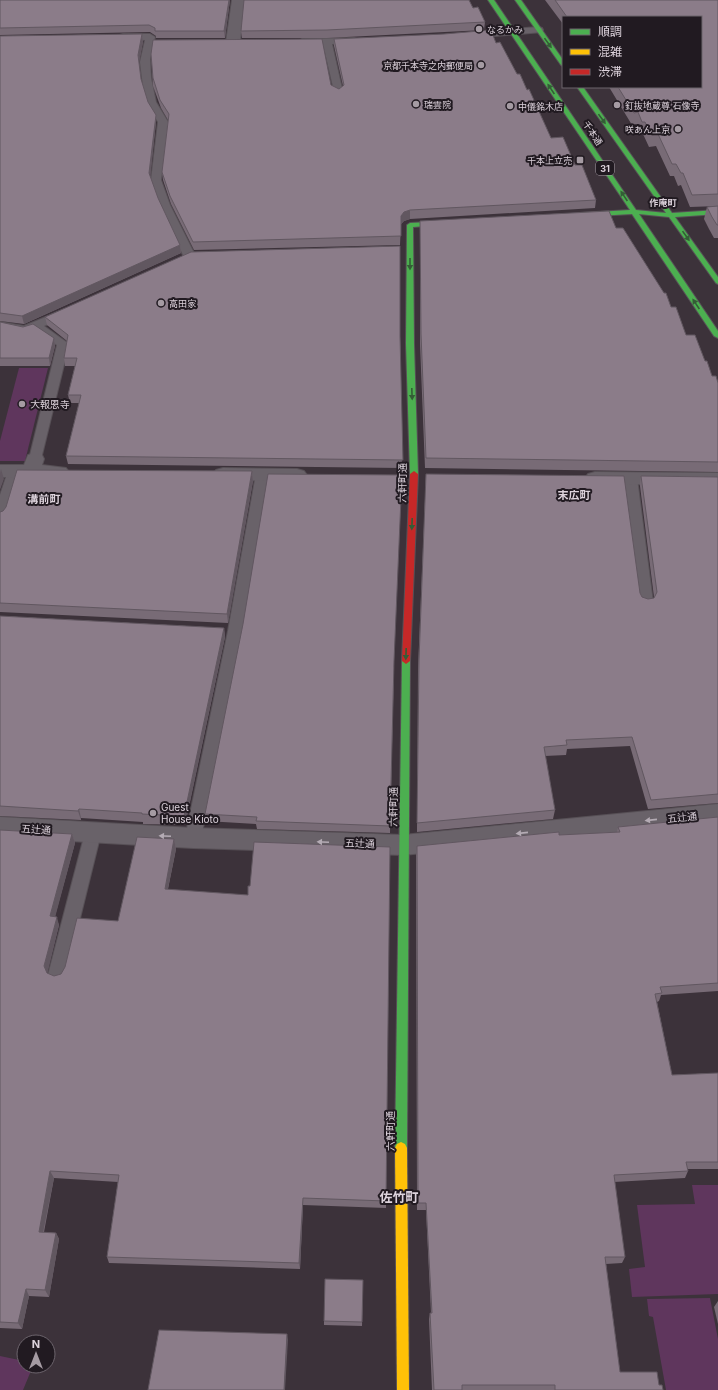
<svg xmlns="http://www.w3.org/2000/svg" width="718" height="1390" font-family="Inter,'Noto Sans JP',sans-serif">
  <rect width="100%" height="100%" fill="#3c323a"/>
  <!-- green -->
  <g fill="#5f365d">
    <path d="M19 368H48L25 461H0V441Z"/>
    <path d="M692 1185H718V1294L632 1297 629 1269 645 1267 637 1205 695 1204Z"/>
    <path d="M710 1298 718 1339V1390H666L653 1317 649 1316 647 1299Z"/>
    <path d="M0 1356 24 1361V1366H33L23 1390H0Z"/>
  </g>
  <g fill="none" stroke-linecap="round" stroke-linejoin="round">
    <!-- lane casing -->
    <g stroke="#575056" stroke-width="2">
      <g id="lane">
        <path d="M539 27 542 28 543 30 542 32 472 38 467 35 472 32Z"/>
        <path d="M123 34H150L155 37 150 59 151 78 156 102 168 122 161 180 170 205 195 255 193 257 189 258 183 255 160 205 151 180 158 122 150 109 143 86 140 62 145 40 120 39 118 37 120 35Z"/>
        <path d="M354 38 357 39 359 41 357 43 332 44 343 93 341 95H335L323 44 302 45 297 42 302 39Z"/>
        <path d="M65 309 69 310 71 312 69 314 44 326 69 344 41 459 40 462 35 463 30 462 29 459 57 345 35 330 25 334 0 328V322L24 326Z"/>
        <path d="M14 467 19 468 20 471 7 516 5 519 0 521V495L9 468Z"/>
        <path d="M262 470 267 471 268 474 242 631 201 838 199 843 193 845 187 843 185 838 228 631 256 474 257 471Z"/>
        <path d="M630 474 635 475 637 478 653 602 651 606 646 607 641 606 639 602 623 478 625 475Z"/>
        <path d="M93 826 99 828 101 833 66 975 63 981 57 983 51 981 48 975 85 833 87 828Z"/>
      </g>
    </g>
    <!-- street casing -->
    <g stroke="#575056" stroke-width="2">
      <g id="street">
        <path d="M232 0H244L240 42 238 45H228L226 42Z"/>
        <path d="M35 453 42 455 44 459 42 465 66 468 69 472 66 476 59 478 0 477V465H24L28 455Z"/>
        <path d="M223 468 297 469 304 471 307 475 304 479 297 481 223 480 216 478 213 474 216 470Z"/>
        <path d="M595 472 718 473V485L595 484 588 482 585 478 588 474Z"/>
        <path d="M718 804V824L403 855 193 848 0 837V817L193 828 403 835Z"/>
      </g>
    </g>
    <!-- fast casing -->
    <g stroke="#575056" stroke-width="2">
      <g id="fast">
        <path d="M488 0H494L636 210 666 213 577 87H583L672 213 718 210V214L675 217 718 277V284L716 283 669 217 639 214 718 331V338L714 336 632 214 579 217 576 215 579 213 630 210Z"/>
        <path d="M515 0H521L563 60V66L561 65Z"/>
        <path d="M449 221 451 222V224L413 227 414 344 418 474 414 477 410 474 406 344 407 225 410 223Z"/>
        <path d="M406 658 410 661 407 1148 405 1152 401 1154 397 1152 395 1148 402 661Z"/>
      </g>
    </g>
    <!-- slow casing -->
    <g stroke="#575056" stroke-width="2">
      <path id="slow" d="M401 1142 405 1144 407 1148 409 1390H397L395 1148 397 1144Z"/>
    </g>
    <!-- jam casing -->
    <g stroke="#575056" stroke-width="2">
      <path id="jam" d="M414 471 418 474 410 661 406 664 402 661 410 474Z"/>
    </g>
    <!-- lane -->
    <use href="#lane" fill="#696269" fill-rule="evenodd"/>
    <!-- street -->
    <use href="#street" fill="#696269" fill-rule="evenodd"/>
    <!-- fast -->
    <use href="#fast" fill="#4caf50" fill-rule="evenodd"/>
    <!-- slow -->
    <use href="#slow" fill="#ffc107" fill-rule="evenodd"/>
    <!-- jam -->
    <use href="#jam" fill="#c62828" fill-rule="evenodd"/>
  </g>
  <!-- wall -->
  <g fill="#786b76">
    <path d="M0 0H230L225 38H156V36L150 32 0 35Z"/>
    <path d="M545 0H718V206L690 207 681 185 678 186 674 176H670L656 146 649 147 643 134H640L636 124 632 125 609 87H701V17H563V24Z"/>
    <path d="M473 8 485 22 484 30 327 38H242L241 31Z"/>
    <path d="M142 34 143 42 139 62 141 79 148 102 156 115V122L150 177 158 198 180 245 181 253 24 324 0 321V36Z"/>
    <path d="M334 39 496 43 517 74 527 90 551 138 575 165 596 200 595 208 410 219 404 221 401 224 400 245 194 250 171 204 163 180 162 172 168 120 161 108 153 86 151 54 331 85 339 89 343 86 334 46Z"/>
    <path d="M718 206V238H714L709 229 704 219 707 207Z"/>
    <path d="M420 221 616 228 671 307 686 335 705 361 712 376 718 383V472L425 468 420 344Z"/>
    <path d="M45 317 400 336 402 468 68 464 66 456 79 403H70L68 395 75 366H65L64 358 67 341 47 325Z"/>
    <path d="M0 322 54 338 55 346 50 366H0Z"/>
    <path d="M252 471 253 481 228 623 0 612V512Z"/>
    <path d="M426 474 640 593 642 597 648 599 654 598V597L640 486 641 476 718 477V803L648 809 630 746 567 749 566 755 545 756 555 810 553 819 417 832 418 669Z"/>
    <path d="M0 616 224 628 225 637 185 825 143 824V822L81 818V820L0 816Z"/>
    <path d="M394 667 390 833 257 829 256 824 206 821 205 814Z"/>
    <path d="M718 817V991L661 995 659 1001 657 1002 672 1075 718 1073V1169H688V1171L685 1178 614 1182 625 1257 622 1263 606 1264 620 1372 659 1385 663 1390H432L429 1319 430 1313H431L426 1210H417L416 855 417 846 559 835 617 832 618 827Z"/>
    <path d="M0 830 72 834 75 843 55 916 59 925 47 973 54 976 61 974 118 921 174 839 176 849 168 889 386 1201V1208L303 1205 300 1269 109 1263 107 1257 118 1182 54 1178 44 1232 56 1233 59 1239 49 1297 29 1296 22 1329 0 1328Z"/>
    <path d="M363 1280 362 1326 324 1325V1321Z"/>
    <path d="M718 1301V1324L714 1307Z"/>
  </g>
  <!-- shaded-wall -->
  <g fill="#615760">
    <path d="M229 0H230L225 38 224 31Z"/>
    <path d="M142 34 143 42 139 62 138 55Z"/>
    <path d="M156 115V122L150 181 149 173Z"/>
    <path d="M410 210V219L404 221 401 224V216L404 212Z"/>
    <path d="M180 245 181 253 24 324 22 316Z"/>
    <path d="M54 338 55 346 50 366 49 358Z"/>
    <path d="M1 469 4 479 0 490V473Z"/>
    <path d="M252 471 253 481 228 623 227 614Z"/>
    <path d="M224 628 225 637 185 825 184 816Z"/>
    <path d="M79 809 81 818V820L78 811Z"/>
    <path d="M72 834 75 843 53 925 50 916Z"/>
    <path d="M174 839 176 849 166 898 165 889Z"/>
    <path d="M57 917 59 925 47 975 44 966Z"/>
    <path d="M50 1171 54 1178 42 1238 39 1232Z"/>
    <path d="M303 1198V1205L300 1269 299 1263Z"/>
    <path d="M56 1233 59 1239 49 1297 45 1290Z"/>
    <path d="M26 1289 29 1296 22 1329 18 1323Z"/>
    <path d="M287 1334 288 1340 285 1390H284Z"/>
  </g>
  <!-- building -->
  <g fill="#8b7c89" stroke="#615760">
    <path d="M0 0H229L224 31H155V28L149 25 0 28Z"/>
    <path d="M244 0H469L473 8 478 7 485 22 327 30 241 31Z"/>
    <path d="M555 0H718V194L692 195 683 173H681L676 164H672L658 134 651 135 645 122H642L638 112 634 113 618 87H701V17H567Z"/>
    <path d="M491 30 496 43 500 42 517 74H520L527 90 529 89 551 138 563 137 575 165H582L596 200 410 210 404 212 401 216V236L193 242 170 196 162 172 169 114 160 100 153 78 151 54 153 40 322 39 331 85 339 89 344 85 334 39 444 34Z"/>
    <path d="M142 34 138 55 141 79 148 102 156 115 149 173 158 198 180 245 22 316 0 313V36Z"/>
    <path d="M718 206V225H717L712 217 707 207Z"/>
    <path d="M609 211 616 228H623L664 293H666L671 307H676L686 335H695L705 361H707L712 376H716L718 383V462L426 458 421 334 420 221Z"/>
    <path d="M400 246V336L403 460 66 456 81 395H68L77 358H64L68 335 45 317 191 252Z"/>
    <path d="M0 322 23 327 33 324 54 338 49 358H0Z"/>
    <path d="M17 470 252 471 227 614 0 603V512L3 511 6 507Z"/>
    <path d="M268 474 402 475 394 661 390 826 256 821 257 817 205 814 243 624Z"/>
    <path d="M426 474 624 476 640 593 642 597 648 599 654 598 657 592 641 476 718 477V794L651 800 632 737 566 740 567 745 544 747 555 810 417 823 419 660Z"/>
    <path d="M0 616 224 628 184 816 142 814V813L79 809 78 811 0 806Z"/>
    <path d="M718 817V983L660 987 662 993 655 994 672 1075 718 1073V1162H686L688 1171 614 1175 625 1257H605L620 1372H657L659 1385H662L663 1390H555V1385H462V1390H434L430 1313H432L426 1203H418L417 846 559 832V835L620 832 618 827Z"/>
    <path d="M0 830 72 834 50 916 57 917 44 966 47 973 54 976 61 974 65 967 77 918 118 921 137 837 174 839 165 889 248 895V886H250L254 842 390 847 386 1201 303 1198 299 1263 107 1257 119 1175 50 1171 39 1232 56 1233 45 1290 26 1289 18 1323 0 1322Z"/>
    <path d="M325 1279 363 1280 362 1322 324 1321Z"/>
    <path d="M159 1330 287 1334 284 1390H148Z"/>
  </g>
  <!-- one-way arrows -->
  <defs><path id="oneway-solid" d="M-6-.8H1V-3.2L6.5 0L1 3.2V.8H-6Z"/></defs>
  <g fill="#345d36">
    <use href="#oneway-solid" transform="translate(548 43) rotate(54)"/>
    <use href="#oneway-solid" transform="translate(551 89) rotate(-124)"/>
    <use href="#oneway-solid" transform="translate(602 119) rotate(54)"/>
    <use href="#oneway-solid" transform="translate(624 196) rotate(-124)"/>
    <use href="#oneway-solid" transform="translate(686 236) rotate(55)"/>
    <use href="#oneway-solid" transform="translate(410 264) rotate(90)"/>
    <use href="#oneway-solid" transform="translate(696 304) rotate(-124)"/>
    <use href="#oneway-solid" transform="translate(412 394) rotate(88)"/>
    <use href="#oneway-solid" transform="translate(412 524) rotate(92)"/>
    <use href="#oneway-solid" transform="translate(406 654) rotate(92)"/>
  </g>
  <g fill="#b4abb4">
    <use href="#oneway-solid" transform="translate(651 820) rotate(174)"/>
    <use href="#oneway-solid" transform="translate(522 833) rotate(174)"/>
    <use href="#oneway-solid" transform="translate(165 836) rotate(-177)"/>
    <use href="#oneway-solid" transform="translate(323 842) rotate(-178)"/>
  </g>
  <!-- markers -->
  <g fill="#a59ba3" stroke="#211a21" stroke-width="1.5">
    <circle cx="479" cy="29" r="4"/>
    <circle cx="481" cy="65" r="4"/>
    <circle cx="416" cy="104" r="4"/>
    <circle cx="617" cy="105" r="4"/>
    <circle cx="510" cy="106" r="4"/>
    <circle cx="678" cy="129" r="4"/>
    <rect x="576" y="156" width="8" height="8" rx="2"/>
    <circle cx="161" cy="303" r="4"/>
    <circle cx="22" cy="404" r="4"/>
    <circle cx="153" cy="813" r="4"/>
  </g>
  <g text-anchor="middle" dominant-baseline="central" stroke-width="4" stroke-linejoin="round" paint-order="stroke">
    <!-- far-poi labels -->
    <g font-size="9" fill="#ddd3dc" stroke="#211a21" text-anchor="start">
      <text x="487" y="29">なるかみ</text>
      <text x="473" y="65" text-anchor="end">京都千本寺之内郵便局</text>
      <text x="424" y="104">瑞雲院</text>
      <text x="625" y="105">釘抜地蔵尊 石像寺</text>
      <text x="518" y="106">中儀銘木店</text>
      <text x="670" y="129" text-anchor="end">咲あん上京</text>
      <text x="572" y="160" text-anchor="end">千本上立売</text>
      <text x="169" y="303">高田家</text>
    </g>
    <!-- far-street labels -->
    <g font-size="9" fill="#ddd3dc" stroke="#211a21">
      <text transform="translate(593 133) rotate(56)">千本通</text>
    </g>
    <!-- shield labels -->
    <rect fill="#211a21" stroke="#a59ca4" stroke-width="1" x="596" y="161" width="18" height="14" rx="3"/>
    <g font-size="9" font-weight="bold" fill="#ddd3dc">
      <text x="605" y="168">31</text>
    </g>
    <!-- far-neighbourhood labels -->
    <g font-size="9" font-weight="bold" fill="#ddd3dc" stroke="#211a21">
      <text x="663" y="202">作庵町</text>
    </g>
    <!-- poi labels -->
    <g font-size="10" fill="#ddd3dc" stroke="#211a21" text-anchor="start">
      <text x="30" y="404">大報恩寺</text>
      <text x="161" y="807">Guest<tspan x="161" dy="12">House Kioto</tspan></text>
    </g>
    <!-- street labels -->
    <g font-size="10" fill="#ddd3dc" stroke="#211a21">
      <text transform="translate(402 483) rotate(-89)">六軒町通</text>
      <text transform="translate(393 807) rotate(-89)">六軒町通</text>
      <text transform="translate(682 817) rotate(-6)">五辻通</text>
      <text transform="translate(36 829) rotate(4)">五辻通</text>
      <text transform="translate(360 843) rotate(2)">五辻通</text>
      <text transform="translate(390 1131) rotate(-90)">六軒町通</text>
    </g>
    <!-- neighbourhood labels -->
    <g font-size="11" font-weight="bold" fill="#ddd3dc" stroke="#211a21">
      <text x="574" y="495">末広町</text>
      <text x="44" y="499">溝前町</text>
    </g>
    <!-- near-neighbourhood labels -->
    <g font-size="13" font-weight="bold" fill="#ddd3dc" stroke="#211a21">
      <text x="399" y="1197">佐竹町</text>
    </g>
  </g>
  <!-- legend -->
  <rect x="562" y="16" width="140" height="72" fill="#211a21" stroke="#6c646c"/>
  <rect x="570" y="29" width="20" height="6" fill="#4caf50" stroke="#6c646c"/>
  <text x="598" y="36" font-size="12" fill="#ddd3dc">順調</text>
  <rect x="570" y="49" width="20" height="6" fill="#ffc107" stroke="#6c646c"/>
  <text x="598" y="56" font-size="12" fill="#ddd3dc">混雑</text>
  <rect x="570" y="69" width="20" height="6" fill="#c62828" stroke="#6c646c"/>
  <text x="598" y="76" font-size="12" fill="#ddd3dc">渋滞</text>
  <!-- north arrow -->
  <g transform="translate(36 1354)"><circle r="19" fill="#211a21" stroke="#6c646c"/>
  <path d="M0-3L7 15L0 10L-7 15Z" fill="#a59ba3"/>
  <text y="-6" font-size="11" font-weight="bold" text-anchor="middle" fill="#ddd3dc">N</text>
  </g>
</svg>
